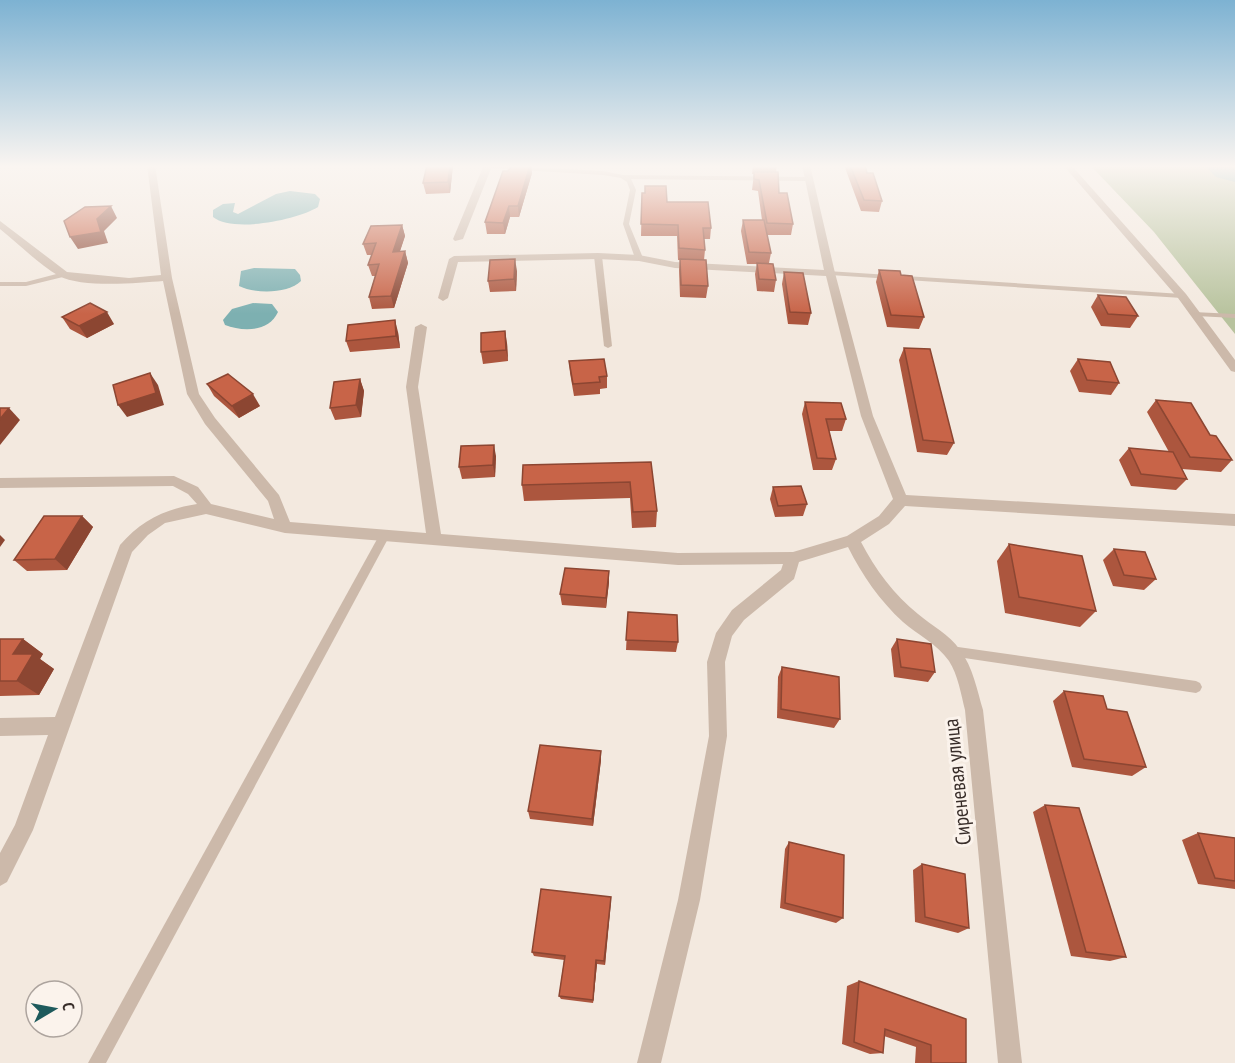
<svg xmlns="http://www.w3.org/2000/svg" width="1235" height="1063" font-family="'PT Sans Narrow',sans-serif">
  <rect width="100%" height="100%" fill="#f3e9df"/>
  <!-- green -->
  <path fill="#b8c39e" d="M1090 165H1235V334L1154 232Z"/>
  <!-- water -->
  <g fill="#7db0b1">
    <path d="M290 191 315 194 320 199 318 207C297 220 233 233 213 217V210L223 204 235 203 233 212 238 214 276 194Z"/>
    <path d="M254 268 295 269 300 275 301 281C288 294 255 294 239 286L241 271Z"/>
    <path d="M253 303 272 304 278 312C269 332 243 332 225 325L223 320 232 309Z"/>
  </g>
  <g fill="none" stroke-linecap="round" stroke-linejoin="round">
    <!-- river -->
    <path fill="#7db0b1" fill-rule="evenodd" d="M1204 165H1228L1235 169V182L1216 177Z"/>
    <!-- lane -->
    <g fill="#ccb9aa" fill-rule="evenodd">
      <path d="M486 165 603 171 623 175 808 177 811 179 808 181 631 179 636 190 629 224 643 258 639 260 635 258 623 224 630 190 627 182 621 178 603 175 488 168 486 167Z"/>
      <path d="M598 254 602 256 612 346 608 348 604 346 594 256Z"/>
      <path d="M827 271 1182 294 1186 296 1182 298 830 275H827Z"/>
      <path d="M64 272 68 274 67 276 26 286H0V282H26Z"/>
      <path d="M1193 312 1235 314V318L1196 316H1193Z"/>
      <path d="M385 531 389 532 390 535 106 1063H88L381 532Z"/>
      <path d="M951 646 1196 681 1200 683 1202 687 1200 691 1196 693 951 656 947 655 945 651 947 647Z"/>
    </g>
    <!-- street -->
    <g fill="#ccb9aa" fill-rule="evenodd">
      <path d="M147 165H155L172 278 199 394 215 418 279 495 290 522 426 533 406 387 415 327 421 324 427 327 418 387 441 534 678 553 793 552 847 536 879 516 893 499 861 416 826 276 675 268 639 261 598 259 458 262 448 298 443 301 438 298 449 259 454 256 598 253 639 255 675 262 824 270 802 165H810L835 273 873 416 906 495 1235 514V526L905 506 889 524 861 542C875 569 894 595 918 614 932 626 949 634 960 650 973 667 977 690 983 710L1022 1063H998L965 710C961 694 958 675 949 661 937 644 918 635 903 622 880 601 862 575 848 547L799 562 794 579 744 620 732 636 725 662 727 736 700 900 661 1063H637L678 900 709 736 707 662 716 633 732 610 781 570 783 564 678 565 285 533 206 514 165 523 148 535 132 552 33 830 7 882 0 886V853L15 825 48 735 0 736V718L55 717 120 545C141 521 164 509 197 504L188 494 173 486 0 488V478L174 476 198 487 211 504 274 519 268 501 205 424 187 394 163 281C138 283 81 288 59 276 38 264 19 244 0 229V221L67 272 129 278 161 275Z"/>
      <path d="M480 165 492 166 463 239 455 241 453 239 483 167Z"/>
      <path d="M1063 165H1071L1186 294 1235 360V372L1231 371 1178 298Z"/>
    </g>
  </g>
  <!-- wall -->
  <g fill="#ac563e">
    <path d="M427 165H453L450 193 426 194 423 183Z"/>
    <path d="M512 165H534H531L532 173 519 217H510L505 234H487L485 222Z"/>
    <path d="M753 165H777L776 172 779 193 793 224 791 235H767L771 253 769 263 776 280 774 292 757 291 755 274 757 264H747L741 231 743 220H762L758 191 752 190 754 174H752Z"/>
    <path d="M844 165H865L867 173 882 201 879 212 861 211Z"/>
    <path d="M642 193 667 202 711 228 710 239H704L705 250 704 260 708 286 706 298 680 297 679 270 680 260H678L677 236H641Z"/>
    <path d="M402 225 405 236 400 251H405L408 263 394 308 372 309 369 297 375 276H372L368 265 372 255H367L363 244Z"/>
    <path d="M879 270 901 275 924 317 919 329 887 327 876 282Z"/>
    <path d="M517 271 516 291 490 292 488 281Z"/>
    <path d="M784 272 811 313 808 325 788 324 782 284Z"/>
    <path d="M1098 295 1138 316 1130 328 1101 326 1091 307Z"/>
    <path d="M62 317 114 324 87 338 70 329Z"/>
    <path d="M398 332 400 348 350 352 346 341Z"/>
    <path d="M507 343 508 361 483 364 481 352Z"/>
    <path d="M904 348 954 443 947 455 917 452 899 360Z"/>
    <path d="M1078 359 1119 383 1111 395 1079 392 1070 371Z"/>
    <path d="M569 361 607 376V388L600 389V394L574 396 570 373Z"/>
    <path d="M360 379 364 391 361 417 335 420 330 408Z"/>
    <path d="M207 384 260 406 239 418 214 396Z"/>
    <path d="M1156 400 1210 435 1232 460 1221 472 1182 469 1187 479 1176 490 1131 486 1119 460 1129 448 1169 452 1147 412Z"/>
    <path d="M805 402 846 419 842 431H829L836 459 832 470H813L802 414Z"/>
    <path d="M496 456 495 477 462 479 459 467Z"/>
    <path d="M651 462 657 511 656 527 632 528 630 498 524 501 522 485Z"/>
    <path d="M773 487 807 504 803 516 775 517 770 499Z"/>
    <path d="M82 516 93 527 67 570 27 571 14 560Z"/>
    <path d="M1009 544 1096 611 1080 627 1005 613 997 561Z"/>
    <path d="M1114 549 1156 579 1144 590 1113 586 1103 560Z"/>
    <path d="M609 571V582L606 608 562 605 560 594Z"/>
    <path d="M628 612 678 642 676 652 626 650Z"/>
    <path d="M0 639H23L43 654 40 659 54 669 39 695 0 696Z"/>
    <path d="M897 639 935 672 928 682 894 677 891 649Z"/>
    <path d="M782 667 840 719 834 728 777 718 778 677Z"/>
    <path d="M1064 691 1107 709 1146 767 1132 776 1072 767 1053 701Z"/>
    <path d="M601 751V760L593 826 530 819 528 811Z"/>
    <path d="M1045 805 1126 957 1110 961 1071 956 1033 812Z"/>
    <path d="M1198 833 1235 838V889L1198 884 1182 840Z"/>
    <path d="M789 842 843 918 836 923 780 908 785 849Z"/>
    <path d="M922 864 969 928 958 933 915 922 913 870Z"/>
    <path d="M611 897 605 965 597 964 593 1003 561 999 559 996 564 960 534 956 532 952Z"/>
    <path d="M859 981 966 1063H915L916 1047 884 1036 883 1053 870 1054 842 1044 847 986Z"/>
  </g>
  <!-- shaded-wall -->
  <g fill="#8c4632">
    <path d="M450 165H453V166L450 193 448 182Z"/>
    <path d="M530 165H531L532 173 519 217 518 206Z"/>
    <path d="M111 206 117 218 104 231 108 243 78 249 70 237 97 219Z"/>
    <path d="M509 206 510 217 505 234 503 223Z"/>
    <path d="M402 225 405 236 396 263 393 252Z"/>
    <path d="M405 251 408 263 394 308 391 296Z"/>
    <path d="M515 259 517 271 516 291 514 279Z"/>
    <path d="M107 312 114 324 87 338 79 326Z"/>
    <path d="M395 320 398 332 400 348 396 336Z"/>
    <path d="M505 331 507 343 508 361 506 350Z"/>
    <path d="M150 373 158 385 164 405 127 417 118 405Z"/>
    <path d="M360 379 364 391 361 417 356 405Z"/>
    <path d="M253 394 260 406 239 418 232 406Z"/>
    <path d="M9 408 20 420 0 445V419Z"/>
    <path d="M494 445 496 456 495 477 493 465Z"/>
    <path d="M82 516 93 527 67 570 55 559Z"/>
    <path d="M0 535 5 540 0 547Z"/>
    <path d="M609 571V582L606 608V598Z"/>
    <path d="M23 639 43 654 40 659 54 669 39 695 17 681 13 654Z"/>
    <path d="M601 751V760L593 826 592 819Z"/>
    <path d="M611 897V902L605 965 604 961Z"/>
    <path d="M596 960 597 964 593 1003V1000Z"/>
  </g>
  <!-- building -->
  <g fill="#c86448" stroke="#8c4632" stroke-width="1.5">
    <path d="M427 165H450L448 182 423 183Z"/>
    <path d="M512 165H530L518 206H509L503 223 485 222 503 171H508Z"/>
    <path d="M850 165H865L867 173H873L882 201 864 200Z"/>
    <path d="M754 172H778L779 193H787L793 224 767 223 759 180 754 179Z"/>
    <path d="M645 186H666L667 202H708L711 228H703L705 250 679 248 678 225 641 224 642 193H645Z"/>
    <path d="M111 206 97 219 101 232 70 237 64 221 85 207Z"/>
    <path d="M743 220H764L771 253 749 252Z"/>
    <path d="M402 225 393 252 405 251 391 296 369 297 379 264 368 265 376 243 363 244 371 226Z"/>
    <path d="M515 259 514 279 488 281 490 260Z"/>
    <path d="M680 259 706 260 708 286 681 285Z"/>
    <path d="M757 263 773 264 776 280 759 279Z"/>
    <path d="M879 270 900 271 901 275 912 276 924 317 891 315Z"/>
    <path d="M784 272 803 273 811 313 790 312Z"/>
    <path d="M1098 295 1126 297 1138 316 1108 314Z"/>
    <path d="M90 303 107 312 79 326 62 317Z"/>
    <path d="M395 320 396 336 346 341 348 325Z"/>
    <path d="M505 331 506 350 481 352V333Z"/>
    <path d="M904 348 930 349 954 443 923 440Z"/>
    <path d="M604 359 607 376 599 377 600 382 573 384 569 361Z"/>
    <path d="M1078 359 1110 362 1119 383 1087 380Z"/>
    <path d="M150 373 156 393 118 405 113 385Z"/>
    <path d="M228 374 253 394 232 406 207 384Z"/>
    <path d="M360 379 356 405 330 408 334 382Z"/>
    <path d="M1156 400 1191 403 1210 435 1216 436 1232 460 1190 457Z"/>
    <path d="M805 402 841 403 846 419H826L836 459 817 458Z"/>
    <path d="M0 408H9L0 419Z"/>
    <path d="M494 445 493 465 459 467 461 446Z"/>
    <path d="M1129 448 1173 452 1187 479 1141 474Z"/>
    <path d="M651 462 657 511 633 512 630 482 522 485 523 465Z"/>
    <path d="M801 486 807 504 778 506 773 487Z"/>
    <path d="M44 516H82L55 559 14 560Z"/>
    <path d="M1009 544 1082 556 1096 611 1019 597Z"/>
    <path d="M1114 549 1145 552 1156 579 1124 575Z"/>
    <path d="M565 568 609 571 606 598 560 594Z"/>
    <path d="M628 612 677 615 678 642 626 640Z"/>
    <path d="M0 639H23L13 654H33L17 681H0Z"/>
    <path d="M897 639 931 644 935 672 901 667Z"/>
    <path d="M782 667 839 677 840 719 781 709Z"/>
    <path d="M1064 691 1103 696 1107 709 1127 712 1146 767 1084 759Z"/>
    <path d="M540 745 601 751 592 819 528 811Z"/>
    <path d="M1045 805 1079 808 1126 957 1086 952Z"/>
    <path d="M1198 833 1235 838V881L1215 878Z"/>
    <path d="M789 842 844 855 843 918 785 903Z"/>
    <path d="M922 864 965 874 969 928 925 917Z"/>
    <path d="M541 889 611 897 604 961 596 960 593 1000 559 996 565 956 532 952Z"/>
    <path d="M859 981 966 1019V1063H931V1045L885 1029 883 1053 854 1042Z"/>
  </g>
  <!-- sky -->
  <linearGradient id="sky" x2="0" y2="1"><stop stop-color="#7db2d2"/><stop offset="0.53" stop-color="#faf5f1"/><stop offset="1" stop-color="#faf5f1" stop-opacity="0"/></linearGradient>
  <rect width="1235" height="314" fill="url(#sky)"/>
  <g text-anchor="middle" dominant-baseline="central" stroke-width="6" stroke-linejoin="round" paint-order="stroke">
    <!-- near-street labels -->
    <g font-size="21" fill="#392e2a" stroke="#fbf3ec">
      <text transform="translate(957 782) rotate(-96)">Сиреневая улица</text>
    </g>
  </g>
  <!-- north arrow -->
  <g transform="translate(54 1009) rotate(80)"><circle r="28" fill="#fbf3ec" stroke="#ada49e" stroke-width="1.5"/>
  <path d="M0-4.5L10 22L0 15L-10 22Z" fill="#1e5a5c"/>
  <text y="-9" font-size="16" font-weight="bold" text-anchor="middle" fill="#392e2a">С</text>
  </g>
</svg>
